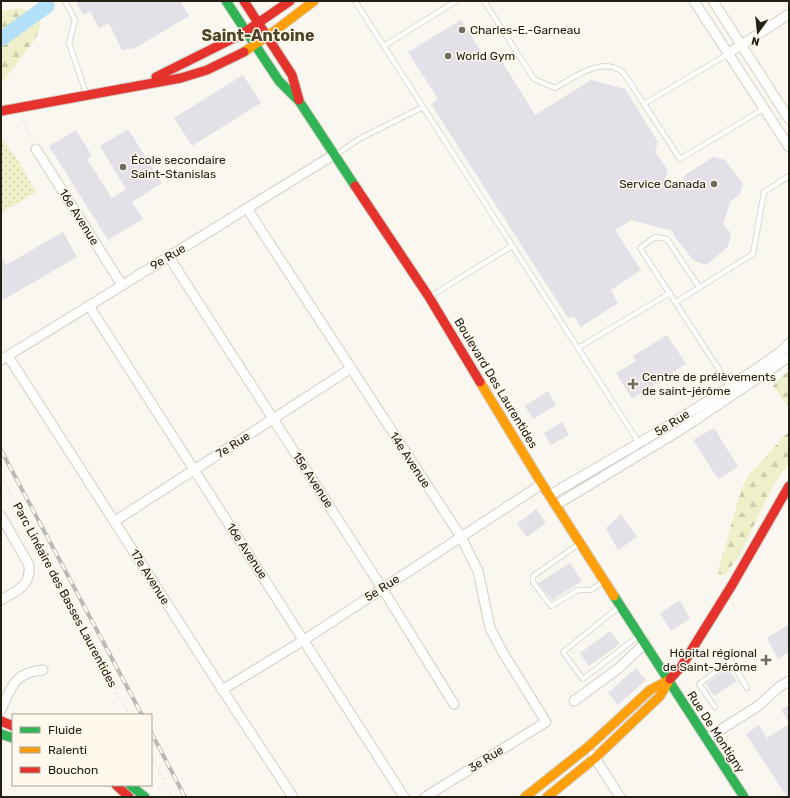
<svg xmlns="http://www.w3.org/2000/svg" width="790" height="798" font-family="Rubik,sans-serif">
  <defs>
    <pattern id="forest-firs" width="22" height="20" patternUnits="userSpaceOnUse"><rect width="22" height="20" fill="#edf0c9"/><path d="M5 1l3.5 6h-7zM16 11l3.5 6h-7z" fill="#cbceac"/></pattern>
    <pattern id="park-dots" width="8" height="8" patternUnits="userSpaceOnUse"><rect width="8" height="8" fill="#edf0c9"/><path d="M2 2h.1M6 6h.1" fill="none" stroke="#cbceac" stroke-width="1.8" stroke-linecap="round"/></pattern>
  </defs>
  <rect width="100%" height="100%" fill="#faf7f0"/>
  <!-- forest -->
  <g fill="url(#forest-firs)">
    <path d="M21 8 37 14 41 23 36 38 1 84V11Z"/>
    <path d="M789 370V409L773 386Z"/>
    <path d="M789 431V463L773 485 740 555 725 575 717 574 742 488 748 476Z"/>
  </g>
  <!-- park -->
  <path fill="url(#park-dots)" d="M1 139H3L17 159 36 192 1 213Z"/>
  <g fill="none" stroke-linecap="round" stroke-linejoin="round">
    <!-- river -->
    <path stroke="#b3e1f9" stroke-width="15" d="M1 39 47 6"/>
  </g>
  <!-- building -->
  <g fill="#e3e0e8">
    <path d="M76 1H180L189 16 135 48 122 50 109 23 99 28 90 11 83 15Z"/>
    <path d="M461 20 485 57 495 50 535 115 591 80 625 89 658 142 655 151 668 171 665 180 682 185 685 175 713 157 725 160 743 184 740 194 731 201 723 224 731 233 728 247 706 265 693 260 674 236 673 231 631 220 615 230 641 270 611 290 618 303 581 327 574 316 568 318 431 104 438 99 408 52Z"/>
    <path d="M243 75 261 103 192 146 174 118Z"/>
    <path d="M128 129 162 183 132 202 143 219 108 240 49 146 76 130 92 156 87 159 112 198 126 189 100 146Z"/>
    <path d="M63 232 77 257 3 300 1 296V256L6 265Z"/>
    <path d="M667 335 686 364 632 399 616 373 636 361 633 356Z"/>
    <path d="M548 391 556 405 533 419 525 406Z"/>
    <path d="M562 422 569 435 551 445 544 433Z"/>
    <path d="M714 428 738 467 718 479 693 440Z"/>
    <path d="M536 509 546 523 527 537 517 524Z"/>
    <path d="M621 514 637 537 618 550 606 528Z"/>
    <path d="M570 563 582 581 552 600 538 583Z"/>
    <path d="M680 600 690 619 671 631 660 613Z"/>
    <path d="M789 624V652L778 659 767 638Z"/>
    <path d="M610 631 620 644 589 666 580 653Z"/>
    <path d="M636 668 646 680 618 705 608 693Z"/>
    <path d="M728 668 737 681 714 696 706 684Z"/>
    <path d="M789 705V722L781 710Z"/>
    <path d="M789 724V797H787L746 734 759 725 767 738Z"/>
  </g>
  <g fill="none" stroke-linecap="round" stroke-linejoin="round">
    <!-- lane casing -->
    <g stroke="#d2cfc6" stroke-width="6">
      <g id="lane">
        <path d="M65 1 75 20 69 43 86 93"/>
        <path d="M355 1 639 443"/>
        <path d="M484 1 534 79 555 88C573 78 600 57 621 71 628 77 638 96 644 104"/>
        <path d="M384 46 456 1"/>
        <path d="M728 54 644 104 680 159 765 108"/>
        <path d="M337 154 359 139 423 107"/>
        <path d="M699 287 667 239 655 237 640 248 731 388"/>
        <path d="M431 296 512 246"/>
        <path d="M676 302 753 254 764 192 789 176"/>
        <path d="M578 348 670 293"/>
        <path d="M579 544 533 576V582L551 606 578 590H591L603 582"/>
        <path d="M619 607 563 652 583 679 637 637"/>
        <path d="M715 707 699 684 731 661 747 688"/>
      </g>
    </g>
    <!-- street casing -->
    <g stroke="#d2cfc6" stroke-width="11">
      <g id="street">
        <path d="M694 1 789 147"/>
        <path d="M713 1 789 119"/>
        <path d="M729 53 789 14"/>
        <path d="M36 149 122 285"/>
        <path d="M248 210 461 537 478 571 490 628 502 651 546 722 425 797"/>
        <path d="M169 257 382 588 454 704"/>
        <path d="M89 306 404 797"/>
        <path d="M8 356 218 683 293 797"/>
        <path d="M1 360 335 154"/>
        <path d="M550 495C629 449 709 404 783 350L789 343"/>
        <path d="M556 505 682 429 789 357"/>
        <path d="M1 516 29 565C31 587 17 590 1 600"/>
        <path d="M115 521 350 369"/>
        <path d="M222 690 304 640 542 484"/>
        <path d="M574 701 619 668 645 643"/>
        <path d="M1 710C11 687 15 672 43 670"/>
        <path d="M706 739 758 706 779 687 789 681"/>
        <path d="M593 755 620 797"/>
      </g>
    </g>
    <!-- fast casing -->
    <g stroke="#d2cfc6" stroke-width="11">
      <g id="fast">
        <path d="M226 1 279 81 299 101 355 186"/>
        <path d="M614 596 744 797"/>
        <path d="M1 734 13 738"/>
        <path d="M130 785 145 797"/>
      </g>
    </g>
    <!-- slow casing -->
    <g stroke="#d2cfc6" stroke-width="11">
      <g id="slow">
        <path d="M244 52 276 30 314 1"/>
        <path d="M480 382 542 484 614 596"/>
        <path d="M525 797 588 747 650 690 669 680"/>
        <path d="M547 797 595 758 660 696 670 679"/>
      </g>
    </g>
    <!-- jam casing -->
    <g stroke="#d2cfc6" stroke-width="11">
      <g id="jam">
        <path d="M244 1 292 75 299 100"/>
        <path d="M156 77 242 34 290 1"/>
        <path d="M1 111 181 78 207 70 244 52"/>
        <path d="M355 186 429 297 480 382"/>
        <path d="M670 679 681 667 732 585 789 486"/>
        <path d="M1 721 13 726"/>
        <path d="M116 785 129 797"/>
      </g>
    </g>
    <!-- path -->
    <g stroke="#e6e4e2" stroke-width="1.5" stroke-dasharray="2 3" stroke-linecap="butt">
      <path d="M23 120 33 142"/>
      <path d="M1 476 129 715"/>
      <path d="M151 756 173 797"/>
    </g>
    <!-- lane -->
    <use href="#lane" stroke="#fefefd" stroke-width="4.5"/>
    <!-- street -->
    <use href="#street" stroke="#fefefd" stroke-width="9"/>
    <!-- fast -->
    <use href="#fast" stroke="#30b455" stroke-width="9"/>
    <!-- slow -->
    <use href="#slow" stroke="#ff9f0a" stroke-width="9"/>
    <!-- jam -->
    <use href="#jam" stroke="#e5322d" stroke-width="9"/>
    <!-- rail casing -->
    <g stroke="#bab9b6" stroke-width="4">
      <g id="rail">
        <path d="M1 450 142 715"/>
        <path d="M151 732 185 797"/>
      </g>
    </g>
    <!-- rail -->
    <use href="#rail" stroke="#fef9ec" stroke-width="2.5" stroke-dasharray="8" stroke-linecap="butt"/>
  </g>
  <!-- markers -->
  <g fill="#6f6b61" stroke="#fef9ec" stroke-width="1.5">
    <circle cx="462" cy="30" r="4"/>
    <circle cx="448" cy="56" r="4"/>
    <circle cx="123" cy="167" r="4"/>
    <circle cx="714" cy="184" r="4"/>
    <path d="M631 378h4v4h4v4h-4v4h-4v-4h-4v-4h4z"/>
    <path d="M764 654h4v4h4v4h-4v4h-4v-4h-4v-4h4z"/>
  </g>
  <g text-anchor="middle" dominant-baseline="central" stroke-width="3" stroke-linejoin="round" paint-order="stroke">
    <!-- poi labels -->
    <g font-size="12" fill="#242014" stroke="#fef9ec" text-anchor="start">
      <text x="470" y="30">Charles-E.-Garneau</text>
      <text x="456" y="56">World Gym</text>
      <text x="131" y="160">École secondaire<tspan x="131" dy="14">Saint-Stanislas</tspan></text>
      <text x="706" y="184" text-anchor="end">Service Canada</text>
      <text x="642" y="377">Centre de prélèvements<tspan x="642" dy="14">de saint-jérôme</tspan></text>
      <text x="757" y="653" text-anchor="end">Hôpital régional<tspan x="757" dy="14">de Saint-Jérôme</tspan></text>
    </g>
    <!-- street labels -->
    <g font-size="12" fill="#242014" stroke="#fef9ec">
      <text transform="translate(79 217) rotate(58)">16e Avenue</text>
      <text transform="translate(168 257) rotate(-31)">9e Rue</text>
      <text transform="translate(496 383) rotate(59)">Boulevard Des Laurentides</text>
      <text transform="translate(672 423) rotate(-32)">5e Rue</text>
      <text transform="translate(233 445) rotate(-33)">7e Rue</text>
      <text transform="translate(410 460) rotate(57)">14e Avenue</text>
      <text transform="translate(313 480) rotate(57)">15e Avenue</text>
      <text transform="translate(247 551) rotate(57)">16e Avenue</text>
      <text transform="translate(150 577) rotate(58)">17e Avenue</text>
      <text transform="translate(382 588) rotate(-33)">5e Rue</text>
      <text transform="translate(65 595) rotate(62)">Parc Linéaire des Basses Laurentides</text>
      <text transform="translate(716 732) rotate(57)">Rue De Montigny</text>
      <text transform="translate(486 759) rotate(-32)">3e Rue</text>
    </g>
    <!-- district labels -->
    <g font-size="16" font-weight="bold" fill="#4d4328" stroke="#fef9ec">
      <text x="258" y="35">Saint-Antoine</text>
    </g>
  </g>
  <!-- border -->
  <rect width="790" height="798" fill="none" stroke="#242014" stroke-width="4"/>
  <!-- legend -->
  <rect x="12" y="714" width="140" height="72" fill="#fef9ec" stroke="#a7a296"/>
  <rect x="20" y="727" width="20" height="6" fill="#30b455" stroke="#a7a296"/>
  <text x="48" y="734" font-size="12" fill="#242014">Fluide</text>
  <rect x="20" y="747" width="20" height="6" fill="#ff9f0a" stroke="#a7a296"/>
  <text x="48" y="754" font-size="12" fill="#242014">Ralenti</text>
  <rect x="20" y="767" width="20" height="6" fill="#e5322d" stroke="#a7a296"/>
  <text x="48" y="774" font-size="12" fill="#242014">Bouchon</text>
  <!-- north arrow -->
  <g transform="translate(758 32) rotate(195)" stroke="#fef9ec" stroke-width="3" paint-order="stroke">
  <path d="M0-3L7 15L0 10L-7 15Z" fill="#242014"/>
  <text y="-6" font-size="11" font-weight="bold" text-anchor="middle" fill="#242014">N</text>
  </g>
</svg>
